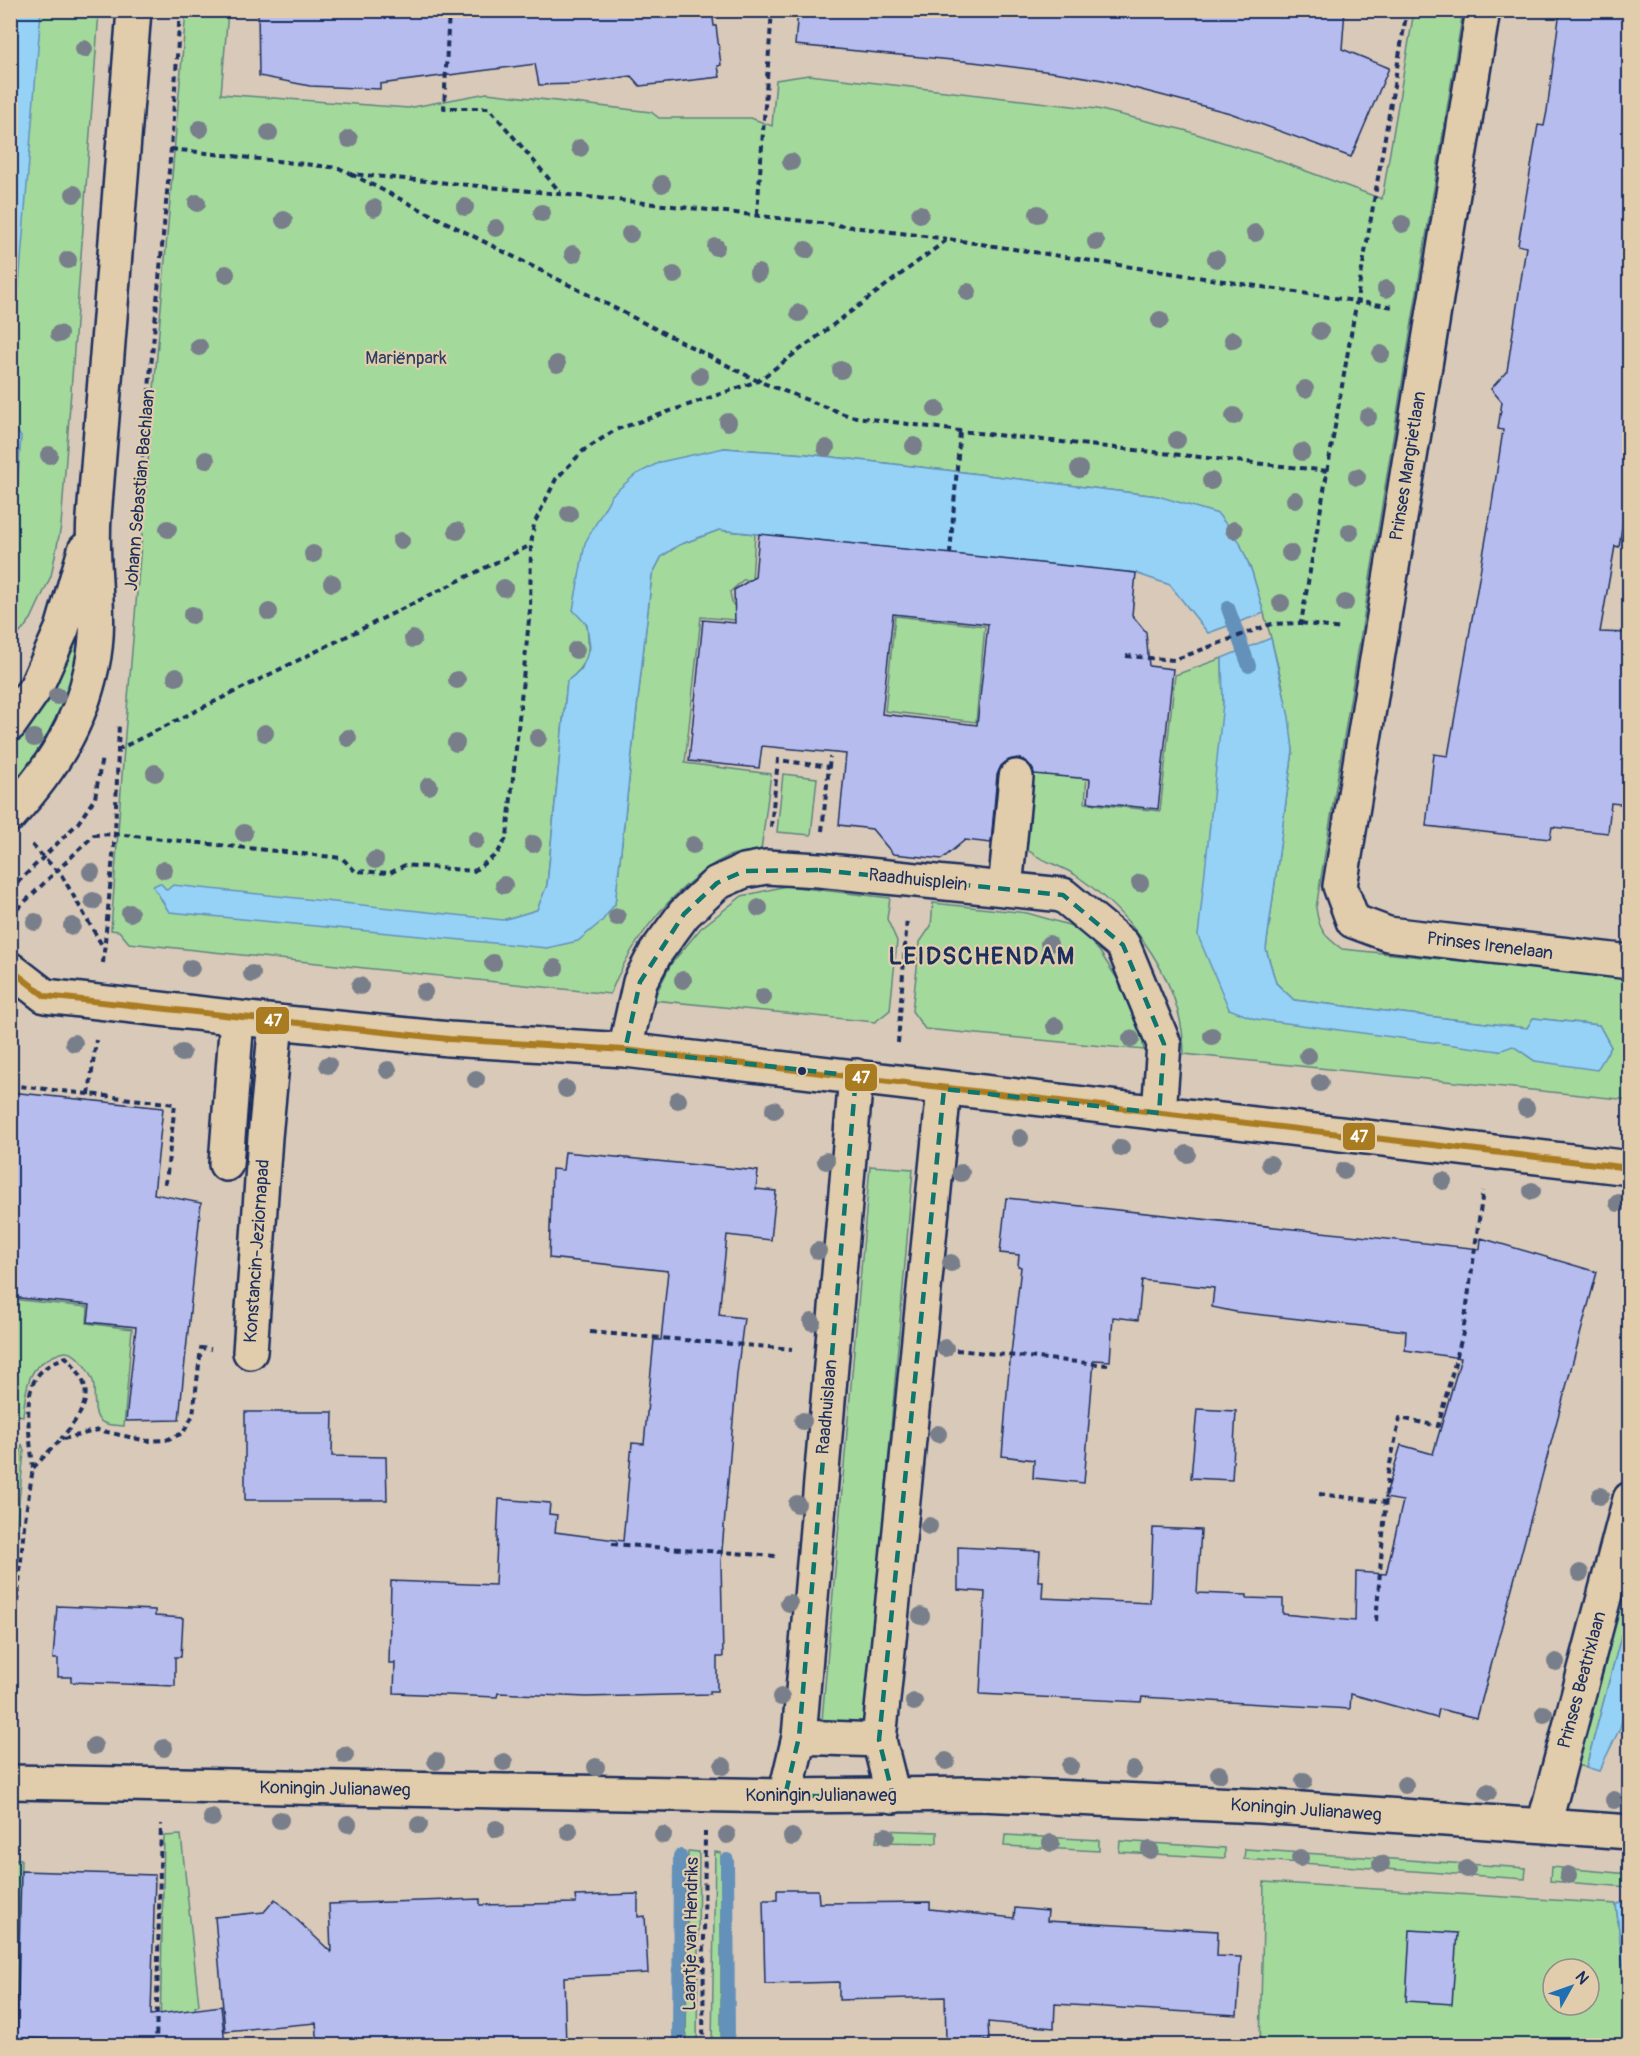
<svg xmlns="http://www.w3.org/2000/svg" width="1640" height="2056" font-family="Pangolin,sans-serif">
  <rect width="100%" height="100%" fill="#d8c9b8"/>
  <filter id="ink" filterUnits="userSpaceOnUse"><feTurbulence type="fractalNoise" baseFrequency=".0167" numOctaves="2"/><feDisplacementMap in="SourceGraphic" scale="12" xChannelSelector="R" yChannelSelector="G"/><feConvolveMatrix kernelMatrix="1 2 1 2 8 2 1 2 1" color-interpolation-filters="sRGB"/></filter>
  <g filter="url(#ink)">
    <!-- green -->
    <g fill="#a4d99c" stroke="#60847d" stroke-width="1.5" fill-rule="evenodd">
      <path d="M11 11H99L61 526 51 576 31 619 11 644Z"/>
      <path d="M186 11H228L221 94 408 108 487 93 651 112 659 118H751L772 126 776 80 809 75 1097 109 1184 130 1260 154 1382 199 1414 11H1463L1316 908C1319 930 1324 936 1342 949L1629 978V1100L1184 1054C1183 982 1134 916 1077 876 1056 862 1037 862 1019 842L1025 780 1032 775 1033 769 1087 775 1085 803 1160 811 1175 675 1222 658 1229 1009 1513 1046 1535 1061 1611 1047 1599 1025 1534 1018 1527 1028 1294 1000 1276 983 1266 949 1293 750 1282 683 1271 638 1252 572 1239 541 1158 496 946 470 806 454 724 448 587 625C590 653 590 664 567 681L547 885 537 910 503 920 615 904 652 575 662 556 679 545 719 530 755 534 752 580H743L730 592 732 603 747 621 701 617 685 763 771 774 761 850C751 852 739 852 729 856 711 864 698 875 683 888 650 918 627 952 610 994L129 943 119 931 111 930 125 734Z"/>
      <path d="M895 616 985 626 976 722 885 711Z"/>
      <path d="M76 626 83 628 65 717 11 796V747L44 695Z"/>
      <path d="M783 774 817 778 811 835 777 832Z"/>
      <path d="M786 886 890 898 887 919 897 941 890 1010 875 1022 653 1000 671 964 701 928 742 896Z"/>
      <path d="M933 903 1027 913 1069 925 1084 933 1100 952 1116 977 1139 1021 1144 1050 925 1029 912 1011 920 942 931 926Z"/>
      <path d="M870 1166 913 1169 866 1723 822 1720Z"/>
      <path d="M10 1299 88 1307 87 1323 132 1329 124 1426C115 1425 103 1426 98 1418 92 1408 96 1392 93 1381 89 1371 77 1351 65 1352 59 1353 49 1358 43 1362 26 1372 25 1398 23 1416L11 1414Z"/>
      <path d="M22 1444 24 1451 11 1584V1481H17Z"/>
      <path d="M1629 1562V1607L1586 1767 1573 1765Z"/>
      <path d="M878 1830 937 1832V1843L876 1842Z"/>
      <path d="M181 1835 199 2005 195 2007 200 2045H167V2033L160 2031 164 1836Z"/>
      <path d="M1005 1835 1099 1840V1851L1004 1846Z"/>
      <path d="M1120 1841 1225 1848V1858L1119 1852Z"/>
      <path d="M1245 1849 1526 1868 1525 1879 1244 1859Z"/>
      <path d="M688 1851 699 1852 697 2046 686 2045Z"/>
      <path d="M715 1852 721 1853V2046L712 2045Z"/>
      <path d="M10 1859H21L15 2033H10Z"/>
      <path d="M1551 1867 1629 1874V1887L1550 1881Z"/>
      <path d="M1264 1882 1616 1904 1629 2019V2045L1260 2046ZM1553 1969H1589V2005H1553Z"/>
    </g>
    <!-- water -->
    <g fill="#95d2f6" stroke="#6491b9" stroke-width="1.5">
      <path d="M18 11H41L11 384 10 101Z"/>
      <path d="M11 421 21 437 11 566Z"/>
      <path d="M724 448 806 454 946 470 1158 496 1218 514 1239 541 1252 572 1264 613 1208 633 1170 585 1135 573 719 530 679 545 662 556 652 575 615 904 602 921 578 941 547 948 169 912 153 886 160 883 167 890 173 885 503 920 537 910 547 885 567 681 581 670 590 648 587 625 573 610 585 543 612 495 635 475 660 462Z"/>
      <path d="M1271 638 1289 717 1293 750 1266 949 1276 983 1294 1000 1527 1028 1533 1018 1599 1025 1611 1047 1597 1070 1535 1061 1513 1046 1499 1051 1255 1019 1229 1009 1198 936 1223 703 1222 658Z"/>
      <path d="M1629 1607V1693L1620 1728 1599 1771 1586 1767Z"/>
      <path d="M1629 1902H1630L1629 2019 1616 1904Z"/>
    </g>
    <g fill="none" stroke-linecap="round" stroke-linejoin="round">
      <!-- stream -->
      <g stroke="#6491b9" stroke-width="14">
        <path d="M1228 608 1249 666"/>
        <path d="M727 1860 728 2046"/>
        <path d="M679 2046 680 1856"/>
      </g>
    </g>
    <!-- building -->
    <g fill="#b6bcee" stroke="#1b2f5e" stroke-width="1.5" fill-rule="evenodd">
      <path d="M258 10H712L714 26H716L721 65 718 66 720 77 640 86 631 76 575 84 539 85 535 64 380 84V89L310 86 259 76Z"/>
      <path d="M798 10H1345L1342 49 1389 68 1351 157 1230 113 1103 80 1060 73 973 62 795 45Z"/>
      <path d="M1560 10H1629V480L1619 547 1615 546 1600 632 1629 633V805L1611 803 1608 833 1552 827 1550 839 1426 826 1434 754 1448 756 1491 510 1503 430 1498 429 1502 402 1491 389 1507 371 1526 247 1518 245 1538 125 1544 126 1547 111Z"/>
      <path d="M759 534 1136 573 1132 615 1146 632 1149 666 1173 669 1158 809 1088 802 1090 779 1034 774 1033 769 1026 761 1017 758 1009 760 1001 766 997 775 991 843 965 840 942 859 893 854 872 829 839 825 846 754 762 746 759 768 689 761 703 620 735 623 734 590 755 577ZM893 614 988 624 977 725 882 714Z"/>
      <path d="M10 1092 163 1108 154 1194 201 1203 179 1420 126 1421 136 1327 88 1322 90 1305 10 1297Z"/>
      <path d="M565 1152 758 1171 756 1189 776 1191 771 1240 727 1235 719 1315 744 1318 737 1374 721 1562 723 1657H717V1691H710V1694L586 1697 498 1693 497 1697 394 1693 395 1663H389L391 1581 495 1585 499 1499 550 1503 549 1514 557 1515 555 1532 623 1541 632 1443 644 1444 654 1340H661L668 1271 549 1258 552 1169 563 1170Z"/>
      <path d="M1006 1198 1480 1249 1481 1238 1597 1272 1477 1718 1439 1709 1437 1718 1351 1694 1350 1709 1142 1697 1141 1702 980 1694 985 1592 958 1590V1547L1040 1551 1038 1581H1043L1042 1598 1150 1603 1153 1528 1201 1530 1197 1593 1247 1595V1598L1283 1599V1614L1355 1621 1356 1572 1386 1574 1403 1501 1385 1498 1401 1445 1433 1454 1461 1358 1405 1350 1406 1331 1236 1312 1212 1307 1214 1288 1142 1280 1138 1320 1113 1317 1110 1361 1094 1360 1084 1483 1033 1478 1034 1460 1002 1456 1008 1380 1021 1267 1018 1266 1019 1255 1000 1253Z"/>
      <path d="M1197 1409 1236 1411 1232 1480 1191 1478Z"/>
      <path d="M245 1412H333L332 1456 386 1457 387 1500H245Z"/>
      <path d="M57 1606 155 1610V1616L183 1618 181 1657H175V1686L71 1682V1677H58V1659H53Z"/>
      <path d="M21 1871 155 1875 151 2015 221 2006 225 2044 17 2038Z"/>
      <path d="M777 1890H818L819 1903 930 1902V1909L1014 1918 1015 1908 1048 1911 1047 1921 1218 1931 1217 1956 1241 1957 1237 2015 1055 2004 1054 2028 988 2022 989 2041H946L945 1997 839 2000V1982L765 1984 763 1900H777Z"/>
      <path d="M638 1894V1917L645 1916 648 1973 564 1977 566 2046H318L316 2023 225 2031 215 1917 264 1912 275 1899 331 1952 329 1904 480 1899V1905L576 1903 575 1896Z"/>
      <path d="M1410 1930 1457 1933 1452 2004 1406 2001Z"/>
    </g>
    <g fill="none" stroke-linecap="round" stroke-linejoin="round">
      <!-- minor casing -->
      <g stroke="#1b2f5e" stroke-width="38">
        <g id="minor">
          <path d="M1483 10 1340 886 1353 921 1388 934 1630 962"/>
          <path d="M10 724 36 687 62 629 85 550"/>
          <path d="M10 815C51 769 79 728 92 666 103 617 90 566 94 517 107 348 122 179 134 10"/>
          <path d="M1005 889 1016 777"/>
          <path d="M10 969 45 996 276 1022 449 1039 625 1050 1630 1168"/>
          <path d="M625 1050 640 982 656 952 684 914 717 883 744 871 766 867 819 870 1063 895 1123 945 1164 1044 1159 1113"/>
          <path d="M226 1164 237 1018"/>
          <path d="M250 1352 265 1137 276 1022"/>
          <path d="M799 1737 879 1740"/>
          <path d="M10 1782 785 1796 979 1794 1260 1806 1630 1832"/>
          <path d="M785 1796 799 1737 856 1076"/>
          <path d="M893 1796 879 1740 944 1089"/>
          <path d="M1544 1825 1630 1499"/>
        </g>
      </g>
      <!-- path -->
      <g stroke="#1b2f5e" stroke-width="4" stroke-dasharray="6 4.5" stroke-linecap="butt">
        <path d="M449 10 444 108H489L560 192"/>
        <path d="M171 149 339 168 351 174C550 192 749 213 947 239"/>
        <path d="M351 174 758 381 849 416 960 431 1328 471"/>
        <path d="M757 214 772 10"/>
        <path d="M136 530 171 149 180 10"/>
        <path d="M950 554 960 431"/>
        <path d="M1301 623 1341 629"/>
        <path d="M1126 656 1174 660 1271 624 1301 623 1407 10"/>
        <path d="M117 750 531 545"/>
        <path d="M771 827 778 760 830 767"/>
        <path d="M822 831 830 757"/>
        <path d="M32 845 62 876 103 947"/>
        <path d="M10 890 78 823 95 798 102 757"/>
        <path d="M10 916 94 835 115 834 342 858 355 871 390 873 405 865 474 871 497 854 507 837 530 610 531 545 534 524 556 479 583 451 615 430 758 381 948 239 1394 307"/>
        <path d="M103 963 115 834 119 723"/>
        <path d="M898 1043 907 918"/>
        <path d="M10 1085 175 1104 166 1182 161 1181"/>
        <path d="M89 1095 96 1040"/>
        <path d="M590 1332 792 1349"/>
        <path d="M956 1350 1108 1365"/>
        <path d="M33 1468C31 1443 21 1396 38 1375 45 1366 56 1361 66 1357 98 1391 87 1407 61 1439"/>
        <path d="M1319 1494 1385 1502"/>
        <path d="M612 1544 776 1556"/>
        <path d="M1376 1621 1388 1473 1400 1418 1438 1426 1463 1333 1483 1191"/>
        <path d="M10 1687 24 1526 33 1468 60 1440 98 1430 147 1441 166 1440 183 1433 193 1415 201 1348 211 1349"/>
        <path d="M156 2046 161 1824"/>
        <path d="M703 2046 705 1832"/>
      </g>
      <!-- minor -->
      <use href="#minor" stroke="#e1ccab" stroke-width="33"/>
      <!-- bus-1 casing -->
      <g stroke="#e1ccab" stroke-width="10">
        <path id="bus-1" d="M10 969 45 996 449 1039 625 1050 1630 1168"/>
      </g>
      <!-- bus-1 -->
      <use href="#bus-1" stroke="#aa7c21" stroke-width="6"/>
    </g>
    <!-- trees -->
    <g fill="#787e8a">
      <circle cx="84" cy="49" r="9"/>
      <circle cx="200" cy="129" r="9"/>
      <circle cx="269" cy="133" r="9"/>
      <circle cx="349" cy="139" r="9"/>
      <circle cx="580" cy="148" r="9"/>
      <circle cx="791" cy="162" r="9"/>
      <circle cx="662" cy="184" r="9"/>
      <circle cx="74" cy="194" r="9"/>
      <circle cx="197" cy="203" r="9"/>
      <circle cx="465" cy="207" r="9"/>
      <circle cx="374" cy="208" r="9"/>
      <circle cx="542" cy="213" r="9"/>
      <circle cx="920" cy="214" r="9"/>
      <circle cx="1038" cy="214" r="9"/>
      <circle cx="284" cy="220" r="9"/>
      <circle cx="1402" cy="224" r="9"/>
      <circle cx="496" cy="228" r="9"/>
      <circle cx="1255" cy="233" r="9"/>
      <circle cx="630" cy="234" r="9"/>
      <circle cx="1096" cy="242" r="9"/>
      <circle cx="716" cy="247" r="9"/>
      <circle cx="806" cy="250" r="9"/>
      <circle cx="573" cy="254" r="9"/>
      <circle cx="1216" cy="259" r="9"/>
      <circle cx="68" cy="260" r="9"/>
      <circle cx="758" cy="273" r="9"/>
      <circle cx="226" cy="274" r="9"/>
      <circle cx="674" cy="275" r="9"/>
      <circle cx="1386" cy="289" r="9"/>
      <circle cx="968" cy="292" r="9"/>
      <circle cx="799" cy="313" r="9"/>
      <circle cx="1160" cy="320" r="9"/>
      <circle cx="1320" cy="331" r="9"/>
      <circle cx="59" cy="334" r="9"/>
      <circle cx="1233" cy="340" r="9"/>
      <circle cx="199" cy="347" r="9"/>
      <circle cx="1381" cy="354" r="9"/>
      <circle cx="557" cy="364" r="9"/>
      <circle cx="841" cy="370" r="9"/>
      <circle cx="700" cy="376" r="9"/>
      <circle cx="1305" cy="389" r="9"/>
      <circle cx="936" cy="409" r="9"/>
      <circle cx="1234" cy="416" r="9"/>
      <circle cx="1368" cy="417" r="9"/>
      <circle cx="728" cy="422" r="9"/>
      <circle cx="1177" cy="440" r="9"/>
      <circle cx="914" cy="446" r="9"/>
      <circle cx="826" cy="448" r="9"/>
      <circle cx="1302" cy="452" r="9"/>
      <circle cx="49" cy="455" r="9"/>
      <circle cx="206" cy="460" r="9"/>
      <circle cx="1079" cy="469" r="9"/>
      <circle cx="1357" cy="477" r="9"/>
      <circle cx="1211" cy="481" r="9"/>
      <circle cx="1295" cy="500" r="9"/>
      <circle cx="569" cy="514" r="9"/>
      <circle cx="168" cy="529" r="9"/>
      <circle cx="1234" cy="530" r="9"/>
      <circle cx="457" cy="531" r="9"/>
      <circle cx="1350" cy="532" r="9"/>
      <circle cx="401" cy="541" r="9"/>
      <circle cx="1290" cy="553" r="9"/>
      <circle cx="313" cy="554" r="9"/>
      <circle cx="332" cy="583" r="9"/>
      <circle cx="504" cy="588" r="9"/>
      <circle cx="1281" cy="603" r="9"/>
      <circle cx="1345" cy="603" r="9"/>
      <circle cx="269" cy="612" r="9"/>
      <circle cx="192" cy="615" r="9"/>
      <circle cx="413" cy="639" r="9"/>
      <circle cx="576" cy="650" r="9"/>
      <circle cx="176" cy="677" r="9"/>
      <circle cx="457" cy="680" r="9"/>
      <circle cx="57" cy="696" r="9"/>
      <circle cx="265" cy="733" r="9"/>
      <circle cx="34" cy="738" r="9"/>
      <circle cx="348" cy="738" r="9"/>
      <circle cx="538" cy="738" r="9"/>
      <circle cx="456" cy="743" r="9"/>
      <circle cx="155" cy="773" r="9"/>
      <circle cx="429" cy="786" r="9"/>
      <circle cx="244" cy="833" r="9"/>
      <circle cx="476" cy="840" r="9"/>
      <circle cx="533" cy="844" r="9"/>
      <circle cx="693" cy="845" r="9"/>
      <circle cx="375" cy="860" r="9"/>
      <circle cx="164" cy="870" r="9"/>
      <circle cx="91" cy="872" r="9"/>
      <circle cx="1140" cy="883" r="9"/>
      <circle cx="504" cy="885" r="9"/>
      <circle cx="93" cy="901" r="9"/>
      <circle cx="759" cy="908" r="9"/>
      <circle cx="130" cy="913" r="9"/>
      <circle cx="617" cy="917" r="9"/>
      <circle cx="35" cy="922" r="9"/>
      <circle cx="72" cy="926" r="9"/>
      <circle cx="1049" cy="944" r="9"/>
      <circle cx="493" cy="963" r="9"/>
      <circle cx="191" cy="968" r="9"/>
      <circle cx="555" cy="968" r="9"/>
      <circle cx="252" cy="974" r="9"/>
      <circle cx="683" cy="980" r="9"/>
      <circle cx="360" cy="986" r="9"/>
      <circle cx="424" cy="992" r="9"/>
      <circle cx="763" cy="997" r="9"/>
      <circle cx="1055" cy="1026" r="9"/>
      <circle cx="1212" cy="1036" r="9"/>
      <circle cx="1131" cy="1039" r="9"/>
      <circle cx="74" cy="1043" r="9"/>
      <circle cx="182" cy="1053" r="9"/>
      <circle cx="1308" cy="1056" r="9"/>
      <circle cx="328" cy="1065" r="9"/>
      <circle cx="388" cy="1070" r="9"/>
      <circle cx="476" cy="1079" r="9"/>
      <circle cx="1320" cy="1083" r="9"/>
      <circle cx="566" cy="1089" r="9"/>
      <circle cx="678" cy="1100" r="9"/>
      <circle cx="1526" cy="1108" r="9"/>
      <circle cx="774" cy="1110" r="9"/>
      <circle cx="1020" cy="1138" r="9"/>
      <circle cx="1121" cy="1148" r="9"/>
      <circle cx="1187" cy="1154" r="9"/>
      <circle cx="826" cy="1161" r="9"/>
      <circle cx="1270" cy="1164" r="9"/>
      <circle cx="1344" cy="1171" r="9"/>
      <circle cx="961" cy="1173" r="9"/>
      <circle cx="1443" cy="1181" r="9"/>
      <circle cx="1532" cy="1191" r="9"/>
      <circle cx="1618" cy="1203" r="9"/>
      <circle cx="818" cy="1251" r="9"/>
      <circle cx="951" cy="1263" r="9"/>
      <circle cx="812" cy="1322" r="9"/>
      <circle cx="945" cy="1348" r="9"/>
      <circle cx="803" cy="1421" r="9"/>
      <circle cx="938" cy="1434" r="9"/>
      <circle cx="1600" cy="1496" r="9"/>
      <circle cx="797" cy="1504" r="9"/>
      <circle cx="929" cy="1526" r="9"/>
      <circle cx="1580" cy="1573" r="9"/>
      <circle cx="789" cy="1603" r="9"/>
      <circle cx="921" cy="1616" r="9"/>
      <circle cx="1556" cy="1662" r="9"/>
      <circle cx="781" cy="1697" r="9"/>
      <circle cx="914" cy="1702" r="9"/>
      <circle cx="1544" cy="1714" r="9"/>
      <circle cx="94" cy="1746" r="9"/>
      <circle cx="164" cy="1748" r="9"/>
      <circle cx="345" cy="1755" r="9"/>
      <circle cx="436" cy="1761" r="9"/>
      <circle cx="946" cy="1761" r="9"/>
      <circle cx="504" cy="1762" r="9"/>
      <circle cx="723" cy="1766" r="9"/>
      <circle cx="1070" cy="1766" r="9"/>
      <circle cx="596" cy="1767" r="9"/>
      <circle cx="1133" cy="1770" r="9"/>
      <circle cx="1219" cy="1774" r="9"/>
      <circle cx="1304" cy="1781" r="9"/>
      <circle cx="1405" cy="1785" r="9"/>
      <circle cx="1488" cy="1792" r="9"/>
      <circle cx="1614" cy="1800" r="9"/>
      <circle cx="212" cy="1818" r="9"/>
      <circle cx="280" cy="1820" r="9"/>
      <circle cx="348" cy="1824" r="9"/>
      <circle cx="419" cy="1825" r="9"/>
      <circle cx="496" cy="1829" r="9"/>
      <circle cx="569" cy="1831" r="9"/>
      <circle cx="663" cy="1835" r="9"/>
      <circle cx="727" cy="1835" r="9"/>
      <circle cx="886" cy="1836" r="9"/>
      <circle cx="792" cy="1837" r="9"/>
      <circle cx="1051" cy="1843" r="9"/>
      <circle cx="1150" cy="1850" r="9"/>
      <circle cx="1300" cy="1858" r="9"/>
      <circle cx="1381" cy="1864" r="9"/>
      <circle cx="1467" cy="1869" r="9"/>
      <circle cx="1568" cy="1875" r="9"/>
    </g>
  </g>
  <!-- marked area -->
  <path fill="none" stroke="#0f766e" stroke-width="4.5" stroke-dasharray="12 8" stroke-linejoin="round" d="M819 870 1063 895 1123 945 1164 1044 1159 1113 944 1089 879 1740 893 1796H785L799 1737 856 1076 625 1050 640 982 684 914 717 883 744 871Z"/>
  <!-- markers -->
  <circle fill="#1b2f5e" stroke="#e1ccab" stroke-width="2" cx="802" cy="1071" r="5"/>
  <g text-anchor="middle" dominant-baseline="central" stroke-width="4.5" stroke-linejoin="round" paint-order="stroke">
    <!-- park labels -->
    <g font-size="18" fill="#294064" stroke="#e1ccab">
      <text x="406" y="358">Mariënpark</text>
    </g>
    <!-- street labels -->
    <g font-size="18" fill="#1b2f5e" stroke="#e1ccab">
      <text transform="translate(1408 466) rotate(-81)">Prinses Margrietlaan</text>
      <text transform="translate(140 490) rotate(-85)">Johann Sebastian Bachlaan</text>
      <text transform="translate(918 880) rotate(6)">Raadhuisplein</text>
      <text transform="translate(1490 946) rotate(7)">Prinses Irenelaan</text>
      <text transform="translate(257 1251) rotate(-86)">Konstancin-Jeziornapad</text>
      <text transform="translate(827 1407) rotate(-85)">Raadhuislaan</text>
      <text transform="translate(1582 1680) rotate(-75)">Prinses Beatrixlaan</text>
      <text transform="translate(335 1789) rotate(1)">Koningin Julianaweg</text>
      <text x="821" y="1795">Koningin Julianaweg</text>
      <text transform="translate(1306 1810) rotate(4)">Koningin Julianaweg</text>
      <text transform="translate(691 1934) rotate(-89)">Laantje van Hendriks</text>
    </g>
    <!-- district labels -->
    <g font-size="24" font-weight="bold" letter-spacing="1.5" fill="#1b2f5e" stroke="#e1ccab">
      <text x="982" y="956">LEIDSCHENDAM</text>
    </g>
  </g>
  <g stroke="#e1ccab" stroke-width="2">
    <rect x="255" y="1006" width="35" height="29" rx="6" fill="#aa7c21"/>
    <rect x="844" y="1063" width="34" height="29" rx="6" fill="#aa7c21"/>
    <rect x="1342" y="1122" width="34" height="29" rx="6" fill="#aa7c21"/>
  </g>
  <g font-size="16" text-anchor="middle" font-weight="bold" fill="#fff">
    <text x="273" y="1026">47</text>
    <text x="861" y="1083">47</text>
    <text x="1359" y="1142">47</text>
  </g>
  <!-- margin -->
  <rect width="1640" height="2056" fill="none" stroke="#e1ccab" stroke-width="36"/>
  <rect x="18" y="18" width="1604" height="2020" fill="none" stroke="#1b2f5e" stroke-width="2" filter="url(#ink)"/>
  <!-- north arrow -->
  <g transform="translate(1571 1987) rotate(50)"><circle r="28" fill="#e1ccab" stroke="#928d8c" stroke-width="1.5"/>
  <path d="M0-4.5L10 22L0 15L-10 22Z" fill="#1f6fb2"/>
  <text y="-9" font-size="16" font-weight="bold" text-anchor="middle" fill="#1b2f5e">N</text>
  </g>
</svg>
